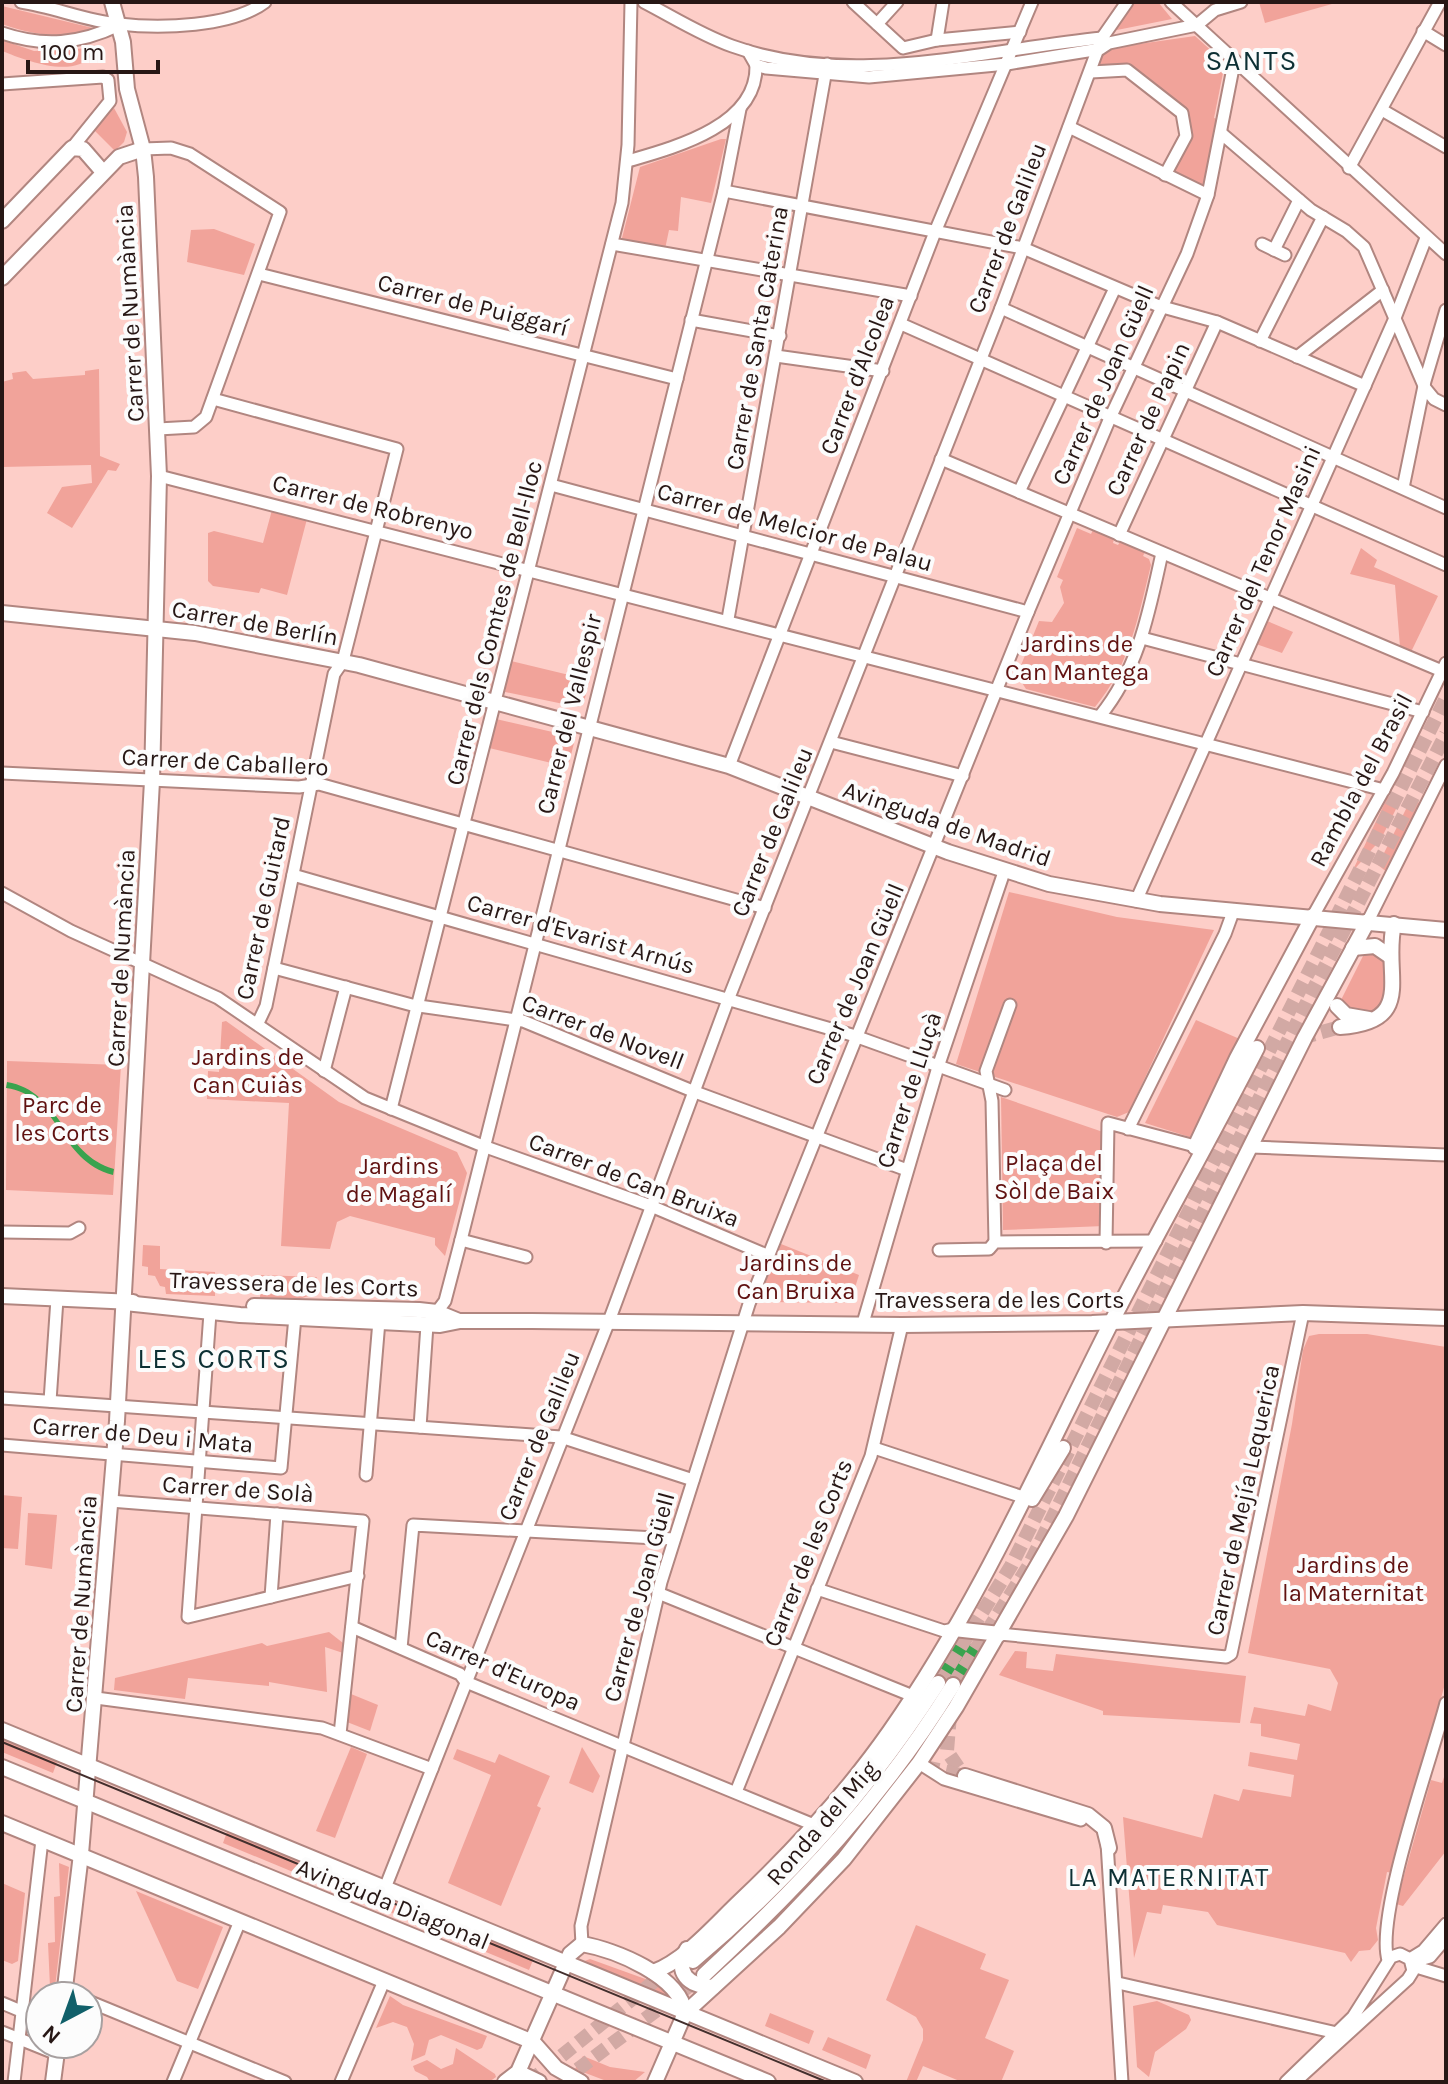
<svg xmlns="http://www.w3.org/2000/svg" width="1448" height="2084" font-family="Karla,sans-serif">
  <rect width="100%" height="100%" fill="#fdcec8"/>
  <!-- green -->
  <g fill="#f1a39a">
    <path d="M1130 2H1158L1172 19 1117 30 1115 26Z"/>
    <path d="M1259 2H1339L1265 23Z"/>
    <path d="M2 6 93 28 92 33C59 37 34 36 2 24Z"/>
    <path d="M1195 36 1225 63 1214 118 1221 120 1203 191 1169 174 1189 127 1136 72 1095 70 1101 56 1111 48Z"/>
    <path d="M2 40 34 51 93 48V54C74 80 25 60 2 51Z"/>
    <path d="M114 108 127 132 124 142 115 151 92 128Z"/>
    <path d="M721 139H726L711 203 681 197 678 231 669 230 665 249 621 242 640 167Z"/>
    <path d="M214 229 255 244 244 275 187 262 191 230Z"/>
    <path d="M99 369 100 456 120 464 116 471 108 470 72 528 47 513 62 487 92 483 91 465 2 467V382L13 379 12 373 26 371 33 379 85 375V371Z"/>
    <path d="M272 510 307 519 287 595 261 588 259 593 213 586 208 581V533L214 531 263 543Z"/>
    <path d="M1077 528 1091 534 1093 530 1114 539 1113 543 1118 545 1120 542 1145 552 1143 556 1149 559 1151 565C1138 617 1130 665 1095 707L1026 689 1017 675 1039 621 1052 622 1064 603 1060 587 1063 580 1057 577Z"/>
    <path d="M1361 548 1377 560 1374 567 1438 596 1411 652 1400 647 1395 585 1350 574Z"/>
    <path d="M1267 621 1293 632 1282 653 1256 644Z"/>
    <path d="M511 661 590 680 583 705 578 707 505 692Z"/>
    <path d="M496 719 570 736 574 743 568 767 485 747Z"/>
    <path d="M1388 796 1398 805 1381 839 1352 872Z"/>
    <path d="M1410 801 1422 803 1388 873 1378 865Z"/>
    <path d="M1009 892 1117 917 1214 930 1129 1112 1117 1117 956 1064Z"/>
    <path d="M1371 952 1383 958C1386 979 1390 999 1371 1013L1348 1009 1340 1002 1363 956Z"/>
    <path d="M1196 1020 1242 1040 1196 1139 1145 1123Z"/>
    <path d="M226 1021 339 1102 457 1152 467 1173 445 1256 435 1245V1238L350 1216 337 1222 330 1249 281 1246 289 1103 207 1099 208 1071 219 1072 222 1022Z"/>
    <path d="M7 1061 121 1065 113 1195 6 1190Z"/>
    <path d="M1001 1097 1103 1132 1104 1226 1003 1230Z"/>
    <path d="M781 1244 859 1275 850 1303 770 1302 762 1291Z"/>
    <path d="M143 1245 160 1246V1269L215 1272V1296L166 1294 165 1287 160 1286 155 1276 148 1275V1267L142 1266Z"/>
    <path d="M261 1275 317 1277 308 1296 297 1300 260 1298Z"/>
    <path d="M1319 1334H1367L1446 1347V1680L1393 1873 1387 1872 1376 1928 1378 1940 1370 1950 1359 1951 1351 1962 1345 1953 1217 1925 1208 1912 1163 1905 1161 1914 1147 1912 1134 1958 1123 1817 1202 1838 1214 1794 1239 1801 1243 1789 1291 1797 1294 1775 1248 1766 1250 1752 1297 1760 1300 1744 1261 1736V1724L1250 1723 1254 1707 1305 1716 1308 1704 1331 1711 1338 1683 1330 1669 1248 1653 1292 1424 1303 1350 1309 1336Z"/>
    <path d="M2 1495 22 1497 18 1549 2 1548Z"/>
    <path d="M28 1513 57 1515 52 1569 25 1565Z"/>
    <path d="M329 1632 343 1643V1653L325 1647 327 1692 269 1682V1686L188 1678 185 1699 114 1690 115 1678 262 1643 267 1646Z"/>
    <path d="M1015 1651 1027 1652 1026 1668 1053 1671 1056 1654 1246 1676 1240 1723 1103 1715V1711L999 1675Z"/>
    <path d="M351 1694 378 1705 370 1731 347 1722Z"/>
    <path d="M2 1736 58 1759 53 1773 2 1752Z"/>
    <path d="M351 1747 367 1754 335 1838 316 1831Z"/>
    <path d="M582 1747 600 1776 593 1793 569 1783Z"/>
    <path d="M457 1749 495 1763 499 1754 550 1776 537 1806 541 1808 501 1906 448 1883 491 1775 453 1759Z"/>
    <path d="M1446 1771V1851L1403 1906 1396 1904 1431 1780 1442 1783Z"/>
    <path d="M232 1831 535 1955 529 1970 223 1843 227 1832Z"/>
    <path d="M59 1863 69 1867 54 1996H44L43 1988 50 1987 48 1943 55 1942 54 1897 60 1896Z"/>
    <path d="M2 1883 25 1893 18 1961 12 1964 2 1960Z"/>
    <path d="M136 1891 223 1927 198 1989 177 1981Z"/>
    <path d="M916 1925 986 1954 980 1969 1009 1980 985 2038 1014 2051 1001 2082H962L923 2066 916 2082H906L923 2040V2029L916 2017 886 2000Z"/>
    <path d="M590 1959 662 1985 673 2000 582 1962Z"/>
    <path d="M390 1996 403 2005 487 2036 482 2048 477 2050 441 2035 429 2040 425 2055 411 2061 414 2044 407 2027 393 2022 376 2028Z"/>
    <path d="M1157 2001 1189 2015 1191 2020 1186 2029 1155 2052 1149 2077 1137 2067 1133 2006Z"/>
    <path d="M770 2013 814 2031 809 2044 765 2026Z"/>
    <path d="M828 2037 871 2055 866 2069 822 2050Z"/>
    <path d="M456 2048 495 2074 496 2077 489 2082H430L427 2077 415 2071 413 2066 427 2060 441 2069 453 2064Z"/>
    <path d="M583 2056 610 2067 645 2072 633 2082H609L575 2069Z"/>
  </g>
  <!-- water -->
  <g fill="#39a34e">
    <path d="M7 1082C61 1091 63 1155 114 1169L113 1175C58 1161 60 1095 6 1088Z"/>
    <path d="M955 1643 986 1646 963 1685 932 1682Z"/>
  </g>
  <g fill="none" stroke-linecap="round" stroke-linejoin="round">
    <!-- major-tunnel -->
    <g stroke="#d2a9a4" stroke-width="14" stroke-dasharray="14 7" stroke-linecap="butt">
      <path d="M1301 1038 1340 1027"/>
      <path d="M938 1683 1011 1566 1446 698"/>
      <path d="M953 1685 1028 1567 1316 984 1446 734"/>
      <path d="M950 1715 947 1751 962 1773"/>
      <path d="M885 1779 925 1767 965 1776"/>
      <path d="M529 2082 667 1971"/>
      <path d="M561 2082 701 1977"/>
    </g>
    <!-- minor casing -->
    <g stroke="#b18680" stroke-width="15">
      <g id="minor">
        <path d="M21 2C54 7 86 21 119 24 160 29 232 27 265 2"/>
        <path d="M644 2C673 17 701 35 732 46 851 89 981 50 1102 38"/>
        <path d="M853 2 903 48 937 40 1020 32"/>
        <path d="M1171 2 1446 254"/>
        <path d="M877 24 897 2"/>
        <path d="M1197 25 1215 10 1241 2"/>
        <path d="M1423 31 1446 45"/>
        <path d="M2 33C43 47 80 44 119 25"/>
        <path d="M937 40 943 2"/>
        <path d="M748 51 756 65 766 68 869 77 1007 64 1100 49 1109 43 1197 25"/>
        <path d="M1091 72 1127 70 1182 113 1186 136 1165 175"/>
        <path d="M2 84 103 77 108 80 110 101 72 148"/>
        <path d="M1382 110 1446 147"/>
        <path d="M1069 127 1208 195"/>
        <path d="M1222 134 1311 210 1346 231 1364 247 1425 388 1434 399 1446 405"/>
        <path d="M143 149 171 148 190 154 280 212 206 417 194 427 158 429"/>
        <path d="M628 161C673 148 758 126 756 65"/>
        <path d="M1349 168 1440 2"/>
        <path d="M724 191 1023 248 1159 306 1217 322 1365 386"/>
        <path d="M612 244 911 296"/>
        <path d="M1262 244 1285 255"/>
        <path d="M1274 250 1299 200"/>
        <path d="M259 274 677 379"/>
        <path d="M1001 308 1446 508"/>
        <path d="M691 320 780 336"/>
        <path d="M901 324 1446 565"/>
        <path d="M1260 341 1323 217"/>
        <path d="M776 356 883 371"/>
        <path d="M1297 357 1383 290"/>
        <path d="M213 399 397 449 343 661 334 674 266 1006 258 1023"/>
        <path d="M941 459 1442 671"/>
        <path d="M159 476 1384 790"/>
        <path d="M551 485 1028 612"/>
        <path d="M1403 488 1425 381 1446 310"/>
        <path d="M1019 492 1115 288"/>
        <path d="M1119 535 1217 322"/>
        <path d="M728 619 827 64"/>
        <path d="M1142 638 1423 712"/>
        <path d="M1100 716C1139 668 1149 612 1162 553"/>
        <path d="M831 742 963 776"/>
        <path d="M729 766 935 232 1032 2"/>
        <path d="M2 773 299 787 319 784 765 908"/>
        <path d="M293 875 852 1035 1005 1090"/>
        <path d="M2 893 71 931 218 998 365 1098 483 1146 651 1206 769 1256"/>
        <path d="M1136 901 1395 318 1426 238"/>
        <path d="M1313 916 1393 773 1446 663"/>
        <path d="M1368 921 1446 765"/>
        <path d="M274 968 412 1005 523 1021 695 1092 907 1170"/>
        <path d="M324 1071 346 987"/>
        <path d="M391 1109 622 203 628 145 631 2"/>
        <path d="M1128 1129 1225 934 1233 912"/>
        <path d="M1251 1147 1446 1155"/>
        <path d="M2 1232 70 1233 79 1228"/>
        <path d="M461 1240 526 1257"/>
        <path d="M995 1242 992 1101 986 1071 1010 1005"/>
        <path d="M1106 1243 1108 1123 1195 1146"/>
        <path d="M939 1250 989 1249 995 1242 1156 1241"/>
        <path d="M210 1313 188 1617 358 1576"/>
        <path d="M863 1323 938 1067 1004 872"/>
        <path d="M2 1398 561 1437 693 1480"/>
        <path d="M50 1401 57 1299"/>
        <path d="M420 1427 427 1325 445 1301 461 1240 724 191 740 109"/>
        <path d="M2 1445 281 1468 295 1317"/>
        <path d="M874 1448 1023 1497"/>
        <path d="M366 1475 379 1321"/>
        <path d="M110 1501 363 1521 340 1734"/>
        <path d="M817 1589 944 1631 954 1629"/>
        <path d="M658 1593 913 1696"/>
        <path d="M271 1597 277 1514"/>
        <path d="M352 1627 460 1674 466 1682 814 1825"/>
        <path d="M1000 1634 1226 1657 1231 1654 1303 1313"/>
        <path d="M401 1648 413 1525 674 1539"/>
        <path d="M96 1698 322 1728 432 1769"/>
        <path d="M919 1763 944 1779 1081 1820"/>
        <path d="M736 1792 871 1456 902 1325"/>
        <path d="M1107 1843 1122 2082"/>
        <path d="M385 1888 609 1321 728 1000 1001 308 1102 38 1127 2"/>
        <path d="M582 1944 581 1926 661 1582 749 1304 1028 612 1110 418 1187 254 1208 195 1234 63"/>
        <path d="M1410 1959 1423 1951 1446 1924"/>
        <path d="M1388 1960C1375 1915 1432 1757 1446 1703"/>
        <path d="M1413 1962 1430 1957 1446 1938"/>
        <path d="M1413 1966 1446 1976"/>
        <path d="M1118 1983 1337 2033"/>
        <path d="M64 1991 77 1996"/>
        <path d="M88 2001 285 2082"/>
        <path d="M2 2003 40 2019"/>
        <path d="M2 2032 57 2054"/>
        <path d="M14 2082 42 1840"/>
        <path d="M173 2082 240 1921"/>
        <path d="M341 2082 384 1981"/>
        <path d="M1286 2082 1353 2017 1391 1957 1400 1954 1410 1959 1413 1971 1408 1979 1295 2082"/>
      </g>
    </g>
    <!-- major casing -->
    <g stroke="#b18680" stroke-width="18">
      <g id="major">
        <path d="M2 221 72 148 83 149 103 172"/>
        <path d="M2 278 119 157 143 149"/>
        <path d="M2 613 195 633 359 665 729 766 948 852 1049 884 1160 904 1446 930"/>
        <path d="M1353 948 1375 946 1391 957"/>
        <path d="M1337 1006 1346 1015 1369 1019"/>
        <path d="M1340 1027C1418 1022 1382 974 1394 924"/>
        <path d="M1195 1147 1237 1058 1313 916"/>
        <path d="M2 1296 133 1302"/>
        <path d="M125 1303 240 1315 440 1325 460 1321H532L902 1325 1092 1323 1303 1313 1446 1318"/>
        <path d="M254 1306 419 1310 437 1312 459 1321"/>
        <path d="M1032 1499 1063 1448"/>
        <path d="M954 1629 1000 1634"/>
        <path d="M2 1730 855 2082"/>
        <path d="M2 1767 768 2082"/>
        <path d="M965 1776 1088 1815 1104 1828 1109 1848"/>
        <path d="M2 1823 533 2042 556 2068 581 2082"/>
        <path d="M687 1949C674 1973 688 1986 713 1987"/>
        <path d="M693 1961C790 1879 869 1790 938 1683"/>
        <path d="M653 1972C684 1961 714 1926 738 1903 793 1851 846 1794 890 1731 979 1604 1042 1459 1112 1321 1159 1229 1210 1140 1257 1048"/>
        <path d="M704 1975C801 1885 883 1798 953 1685"/>
        <path d="M64 1996 81 1854 117 1421 152 781 159 476 146 177 143 149 127 89 123 42 112 2"/>
        <path d="M518 2072 539 2082"/>
        <path d="M53 2082 58 2044"/>
        <path d="M505 2082 518 2072 570 1954 582 1944C616 1950 680 1976 685 2013"/>
        <path d="M655 2082 685 2013 779 1927 844 1859 919 1763 956 1707 1066 1516 1305 1037 1368 921"/>
      </g>
    </g>
    <!-- minor -->
    <use href="#minor" stroke="#fff" stroke-width="11"/>
    <!-- major -->
    <use href="#major" stroke="#fff" stroke-width="14"/>
    <!-- tram -->
    <path stroke="#432f2d" stroke-width="2" d="M2 1742 827 2082"/>
  </g>
  <g text-anchor="middle" dominant-baseline="central" stroke-width="8" stroke-linejoin="round" paint-order="stroke">
    <!-- street labels -->
    <g font-size="24" fill="#271715" stroke="#fcfcfc">
      <text transform="translate(1007 228) rotate(-69)">Carrer de Galileu</text>
      <text transform="translate(473 305) rotate(14)">Carrer de Puiggarí</text>
      <text transform="translate(130 313) rotate(-93)">Carrer de Numància</text>
      <text transform="translate(757 338) rotate(-80)">Carrer de Santa Caterina</text>
      <text transform="translate(857 375) rotate(-69)">Carrer d'Alcolea</text>
      <text transform="translate(1103 385) rotate(-66)">Carrer de Joan Güell</text>
      <text transform="translate(1148 419) rotate(-65)">Carrer de Papin</text>
      <text transform="translate(373 507) rotate(14)">Carrer de Robrenyo</text>
      <text transform="translate(795 527) rotate(15)">Carrer de Melcior de Palau</text>
      <text transform="translate(1263 561) rotate(-66)">Carrer del Tenor Masini</text>
      <text transform="translate(255 623) rotate(10)">Carrer de Berlín</text>
      <text transform="translate(494 623) rotate(-76)">Carrer dels Comtes de Bell-lloc</text>
      <text transform="translate(569 714) rotate(-76)">Carrer del Vallespir</text>
      <text transform="translate(225 762) rotate(3)">Carrer de Caballero</text>
      <text transform="translate(1361 780) rotate(-62)">Rambla del Brasil</text>
      <text transform="translate(947 824) rotate(19)">Avinguda de Madrid</text>
      <text transform="translate(772 832) rotate(-68)">Carrer de Galileu</text>
      <text transform="translate(263 908) rotate(-78)">Carrer de Guitard</text>
      <text transform="translate(581 934) rotate(16)">Carrer d'Evarist Arnús</text>
      <text transform="translate(121 958) rotate(-87)">Carrer de Numància</text>
      <text transform="translate(855 984) rotate(-67)">Carrer de Joan Güell</text>
      <text transform="translate(603 1032) rotate(21)">Carrer de Novell</text>
      <text transform="translate(909 1090) rotate(-72)">Carrer de Lluçà</text>
      <text transform="translate(634 1180) rotate(21)">Carrer de Can Bruixa</text>
      <text transform="translate(294 1284) rotate(2)">Travessera de les Corts</text>
      <text x="1000" y="1300">Travessera de les Corts</text>
      <text transform="translate(143 1435) rotate(5)">Carrer de Deu i Mata</text>
      <text transform="translate(539 1436) rotate(-68)">Carrer de Galileu</text>
      <text transform="translate(238 1489) rotate(4)">Carrer de Solà</text>
      <text transform="translate(1243 1500) rotate(-78)">Carrer de Mejía Lequerica</text>
      <text transform="translate(808 1553) rotate(-68)">Carrer de les Corts</text>
      <text transform="translate(639 1597) rotate(-75)">Carrer de Joan Güell</text>
      <text transform="translate(81 1604) rotate(-86)">Carrer de Numància</text>
      <text transform="translate(503 1670) rotate(24)">Carrer d'Europa</text>
      <text transform="translate(822 1823) rotate(-49)">Ronda del Mig</text>
      <text transform="translate(393 1904) rotate(22)">Avinguda Diagonal</text>
    </g>
    <!-- park labels -->
    <g font-size="24" fill="#601110" stroke="#fcfcfc">
      <text x="1077" y="644">Jardins de<tspan x="1077" dy="28">Can Mantega</tspan></text>
      <text x="248" y="1057">Jardins de<tspan x="248" dy="28">Can Cuiàs</tspan></text>
      <text x="62" y="1105">Parc de<tspan x="62" dy="28">les Corts</tspan></text>
      <text x="1054" y="1163">Plaça del<tspan x="1054" dy="28">Sòl de Baix</tspan></text>
      <text x="399" y="1166">Jardins<tspan x="399" dy="28">de Magalí</tspan></text>
      <text x="796" y="1263">Jardins de<tspan x="796" dy="28">Can Bruixa</tspan></text>
      <text x="1353" y="1565">Jardins de<tspan x="1353" dy="28">la Maternitat</tspan></text>
    </g>
    <!-- neighbourhood labels -->
    <g font-size="26" letter-spacing="2" fill="#0d3034" stroke="#fcfcfc">
      <text x="1169" y="1877">LA MATERNITAT</text>
    </g>
    <!-- quarter labels -->
    <g font-size="28" letter-spacing="2" fill="#0d3034" stroke="#fcfcfc">
      <text x="1252" y="60">SANTS</text>
      <text x="214" y="1358">LES CORTS</text>
    </g>
  </g>
  <!-- border -->
  <rect width="1448" height="2084" fill="none" stroke="#271715" stroke-width="8"/>
  <!-- north arrow -->
  <g transform="translate(64 2020) rotate(221)"><circle r="38" fill="#fcfcfc" stroke="#a7a0a0" stroke-width="2"/>
  <path d="M0-6L14 30L0 20L-14 30Z" fill="#11606a"/>
  <text y="-12" font-size="22" font-weight="bold" text-anchor="middle" fill="#271715">N</text>
  </g>
  <!-- scale -->
  <path d="M28 60v12h130v-12" fill="none" stroke="#271715" stroke-width="4"/>
  <text x="40" y="60" font-size="24" fill="#271715" stroke="#fcfcfc" stroke-width="6" paint-order="stroke">100 m</text>
</svg>
